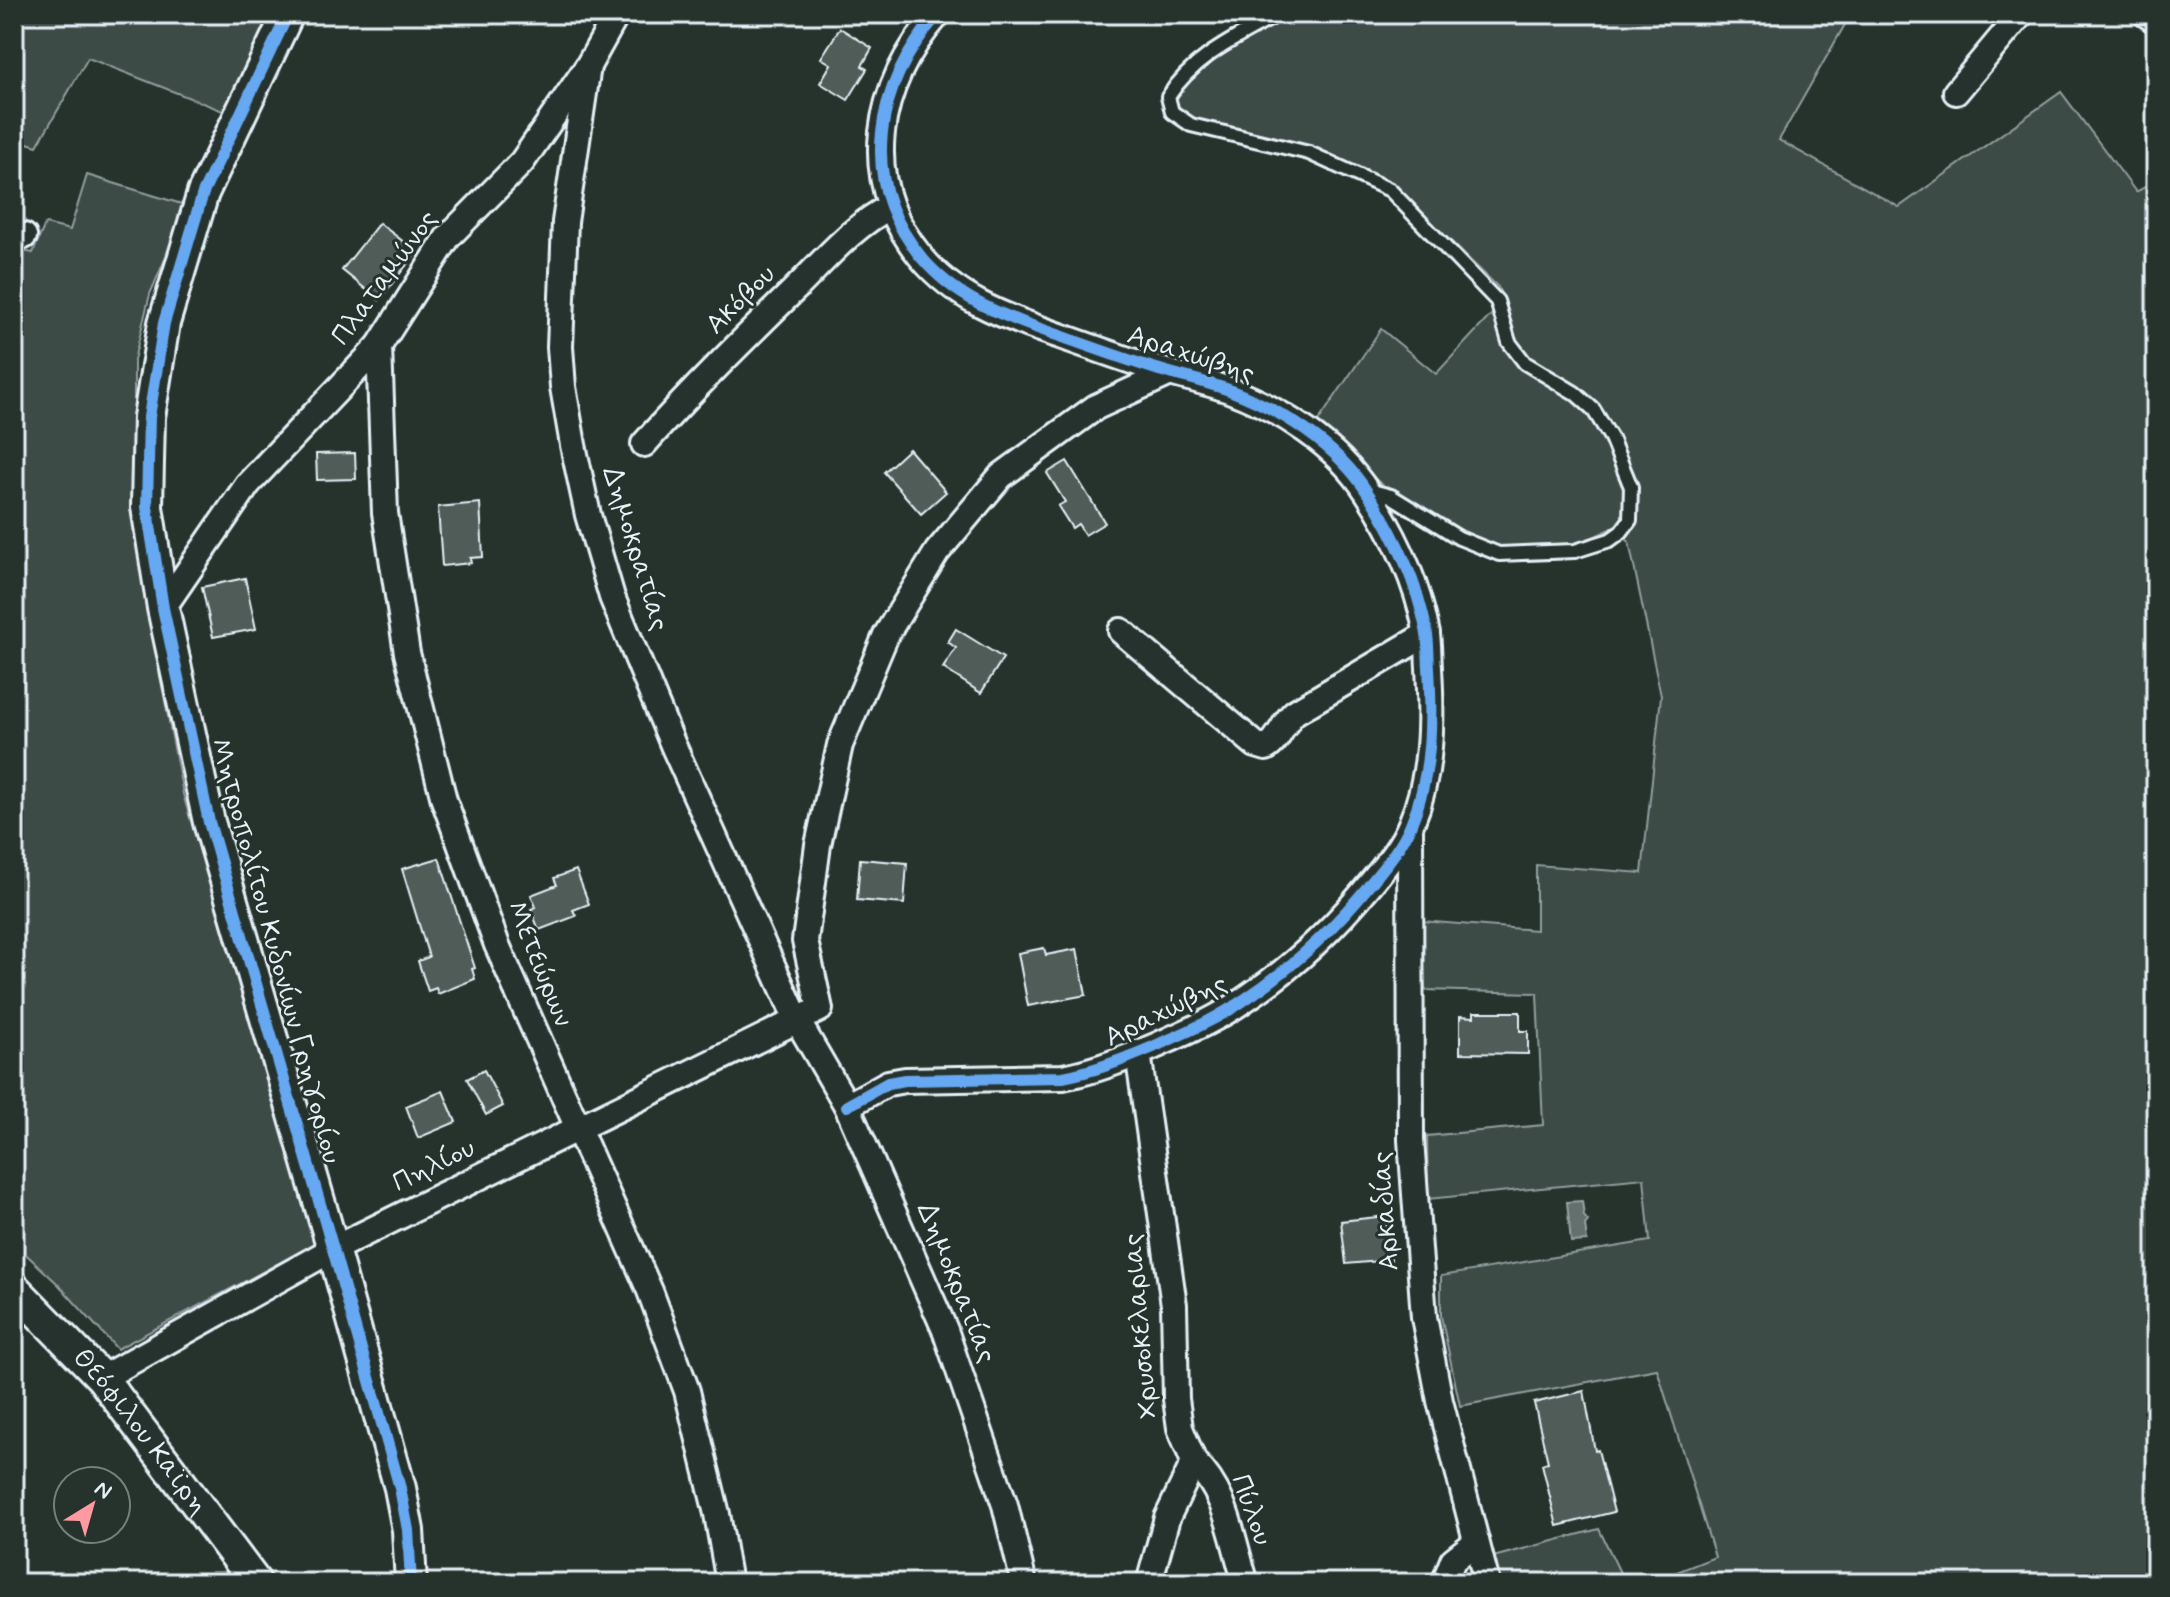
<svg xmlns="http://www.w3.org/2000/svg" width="2170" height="1597" font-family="Mynerve,sans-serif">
  <rect width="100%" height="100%" fill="#26332d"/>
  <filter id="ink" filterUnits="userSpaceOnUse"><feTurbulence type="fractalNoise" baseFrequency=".0125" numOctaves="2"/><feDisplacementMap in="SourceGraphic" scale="16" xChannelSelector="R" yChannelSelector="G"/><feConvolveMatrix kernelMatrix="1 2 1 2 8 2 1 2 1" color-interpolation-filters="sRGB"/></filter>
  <g filter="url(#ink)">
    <!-- green -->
    <g fill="#3e4b47" stroke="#939ea0" stroke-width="2">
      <path d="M14 14H274L223 111 88 58 37 146 14 139Z"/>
      <path d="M1290 14H1851L1779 140 1899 207 2061 92 2136 192 2156 181V1583H1649L1715 1557 1657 1369 1460 1406 1441 1316V1276L1650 1241 1644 1178 1428 1199 1427 1136 1543 1125 1537 993 1425 990 1422 921 1536 930V865L1642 873 1661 696 1629 542 1615 527 1580 543 1550 549 1497 547 1453 526 1384 487 1317 423 1381 329 1436 374 1504 301 1498 287 1394 186 1183 116 1171 100C1198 57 1247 37 1290 14Z"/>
      <path d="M87 175 188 206 150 294 134 360V488L145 597 183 794 315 1244 117 1349 58 1284 14 1243V249L33 253 45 224 70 230Z"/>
      <path d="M1599 1529 1625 1583H1499L1493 1557Z"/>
    </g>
    <!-- water -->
    <path fill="#636f6d" stroke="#98a3a5" stroke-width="2" d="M1582 1201 1584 1216 1588 1221 1585 1225 1587 1241 1571 1242 1567 1202Z"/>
    <!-- building -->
    <g fill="#505c59" stroke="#e8f1f8" stroke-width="2">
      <path d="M840 28 872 48 862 66 867 69 848 100 820 83 831 64 821 58Z"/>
      <path d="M379 223 417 252 379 300 342 270Z"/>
      <path d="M909 449 946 492 921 514 884 472Z"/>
      <path d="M355 453 356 479 317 480 316 454Z"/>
      <path d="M1067 461 1105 523 1085 535 1078 524 1072 528 1058 506 1065 502 1047 473Z"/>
      <path d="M480 503 483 557 470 558 471 563 442 566 438 507Z"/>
      <path d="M245 578 256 629 213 637 202 587Z"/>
      <path d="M956 629 1003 658 981 693 943 668 956 648 948 642Z"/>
      <path d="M439 858 475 968 472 969 475 979 438 994 436 988 428 991 418 961 429 957 402 869Z"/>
      <path d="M860 859 907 863 904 904 857 900Z"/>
      <path d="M576 870 589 904 573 910 576 916 539 930 531 909 536 907 531 895 557 885 554 878Z"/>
      <path d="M1044 948 1046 955 1077 949 1086 995 1028 1006 1018 953Z"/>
      <path d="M1474 1012H1520V1031H1528V1054L1460 1053V1016L1474 1017Z"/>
      <path d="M484 1070 503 1106 486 1115 467 1079Z"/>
      <path d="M443 1091 456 1122 418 1138 406 1106Z"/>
      <path d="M1386 1216 1391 1260 1346 1264 1341 1221Z"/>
      <path d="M1584 1391 1595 1451 1598 1450 1614 1512 1557 1526 1542 1464 1548 1462 1534 1403Z"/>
    </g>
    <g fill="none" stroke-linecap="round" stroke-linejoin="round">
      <!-- service casing -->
      <g stroke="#e8f1f8" stroke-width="18">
        <path id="service" d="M1279 14C1238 37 1194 56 1168 97L1172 112 1191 125 1309 153 1390 190 1497 301 1509 342 1525 363 1575 393 1593 409 1611 438 1631 487 1630 520 1621 532 1610 540 1575 551 1499 554 1459 538 1391 496 1368 490"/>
      </g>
      <!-- minor casing -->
      <g stroke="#e8f1f8" stroke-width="30">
        <g id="minor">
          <path d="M2146 14 2156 21"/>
          <path d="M588 66 565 222 560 347 563 387 573 445 588 515 612 597 673 745 797 1020 847 1106 945 1330 1005 1505 1024 1583"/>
          <path d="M1956 92 2021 14"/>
          <path d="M14 234 24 236"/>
          <path d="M379 346 385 513 407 653 444 800 497 945 650 1291 687 1391 717 1514 729 1583"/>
          <path d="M644 444C691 391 742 341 793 291 823 262 852 226 890 207"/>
          <path d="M163 608 248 484 379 346 448 237 522 162 588 66 617 14"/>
          <path d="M1121 631 1256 745 1266 748C1279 741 1283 722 1295 712L1427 634"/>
          <path d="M1410 827 1411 1140 1424 1317 1440 1401 1487 1583"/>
          <path d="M1138 1053 1174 1305 1176 1399 1180 1428 1194 1462 1167 1518 1149 1583"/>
          <path d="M847 1106 888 1083 905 1080 1063 1077C1095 1071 1123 1060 1153 1047 1184 1033 1216 1020 1244 1000 1291 969 1336 926 1371 883 1386 865 1402 846 1411 824 1432 775 1432 720 1429 668 1428 655 1429 642 1426 629 1416 580 1394 533 1367 492 1337 445 1280 409 1229 390 1204 381 1178 376 1153 368 1118 357 1083 344 1049 332 1000 315 955 298 921 257 857 179 875 86 938 14"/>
          <path d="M102 1378 333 1249 820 1009 805 941 818 845 840 745 886 635 937 552 1001 476 1096 407 1170 373"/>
          <path d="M1194 1462C1228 1493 1232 1541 1246 1583"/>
          <path d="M1444 1583 1453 1560 1476 1542"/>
        </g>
      </g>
      <!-- tertiary casing -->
      <g stroke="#e8f1f8" stroke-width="36">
        <g id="tertiary">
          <path d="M288 14 203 193 164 323 149 417 147 507 163 608 209 822 333 1249 400 1488 408 1530 411 1583"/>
          <path id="s1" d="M14 1288 102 1378 256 1583"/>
        </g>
      </g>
      <!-- service -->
      <use href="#service" stroke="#26332d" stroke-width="12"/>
      <!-- minor -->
      <use href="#minor" stroke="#26332d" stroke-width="24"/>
      <!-- tertiary -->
      <use href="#tertiary" stroke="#26332d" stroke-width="30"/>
      <!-- cycleway casing -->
      <g stroke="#26332d" stroke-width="17">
        <g id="cycleway">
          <path d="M288 14 203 193 164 323 149 417 147 507 163 608 209 822 333 1249 400 1488 408 1530 411 1583"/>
          <path d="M847 1106 888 1083 905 1080 1063 1077C1095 1071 1123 1060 1153 1047 1184 1033 1216 1020 1244 1000 1291 969 1336 926 1371 883 1386 865 1402 846 1411 824 1432 775 1432 720 1429 668 1428 655 1429 642 1426 629 1416 580 1394 533 1367 492 1337 445 1280 409 1229 390 1204 381 1178 376 1153 368 1118 357 1083 344 1049 332 1000 315 955 298 921 257 857 179 875 86 938 14"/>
        </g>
      </g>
      <!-- cycleway -->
      <use href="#cycleway" stroke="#66a8f1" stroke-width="12"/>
    </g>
  </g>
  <g text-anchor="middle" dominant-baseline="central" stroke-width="6" stroke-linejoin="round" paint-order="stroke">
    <!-- street labels -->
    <g font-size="28" fill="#e8f1f8" stroke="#26332d">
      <text transform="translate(385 278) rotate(-54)">Πλαταμώνος</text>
      <text transform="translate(741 300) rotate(-45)">Ακόβου</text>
      <text transform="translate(1191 355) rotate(18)">Αραχώβης</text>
      <text transform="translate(635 549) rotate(73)">Δημοκρατίας</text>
      <text transform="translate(275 951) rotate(75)">Μητροπολίτου Κυδονίων Γρηγορίου</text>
      <text transform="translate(539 964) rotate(68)">Μετεώρων</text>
      <text transform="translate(1166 1011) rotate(-26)">Αραχώβης</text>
      <text transform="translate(434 1166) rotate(-26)">Πηλίου</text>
      <text transform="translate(1386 1211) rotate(-94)">Αρκαδίας</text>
      <text transform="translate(956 1283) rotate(68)">Δημοκρατίας</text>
      <text transform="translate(1141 1326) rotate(-95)">Χρυσοκελαριας</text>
      <text stroke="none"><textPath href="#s1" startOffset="192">Θεόφιλου Καϊρη</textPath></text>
      <text transform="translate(1251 1510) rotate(70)">Πύλου</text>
    </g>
  </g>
  <!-- margin -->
  <rect width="2170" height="1597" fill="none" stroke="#26332d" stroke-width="48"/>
  <rect x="24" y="24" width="2122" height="1549" fill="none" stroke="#e8f1f8" stroke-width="3" filter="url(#ink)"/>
  <!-- north arrow -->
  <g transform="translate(92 1505) rotate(37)"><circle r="38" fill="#26332d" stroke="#747f7e" stroke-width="2"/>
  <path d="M0-6L14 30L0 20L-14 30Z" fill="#ff9aa2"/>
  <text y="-12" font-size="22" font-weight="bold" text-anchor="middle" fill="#e8f1f8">N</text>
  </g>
</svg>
